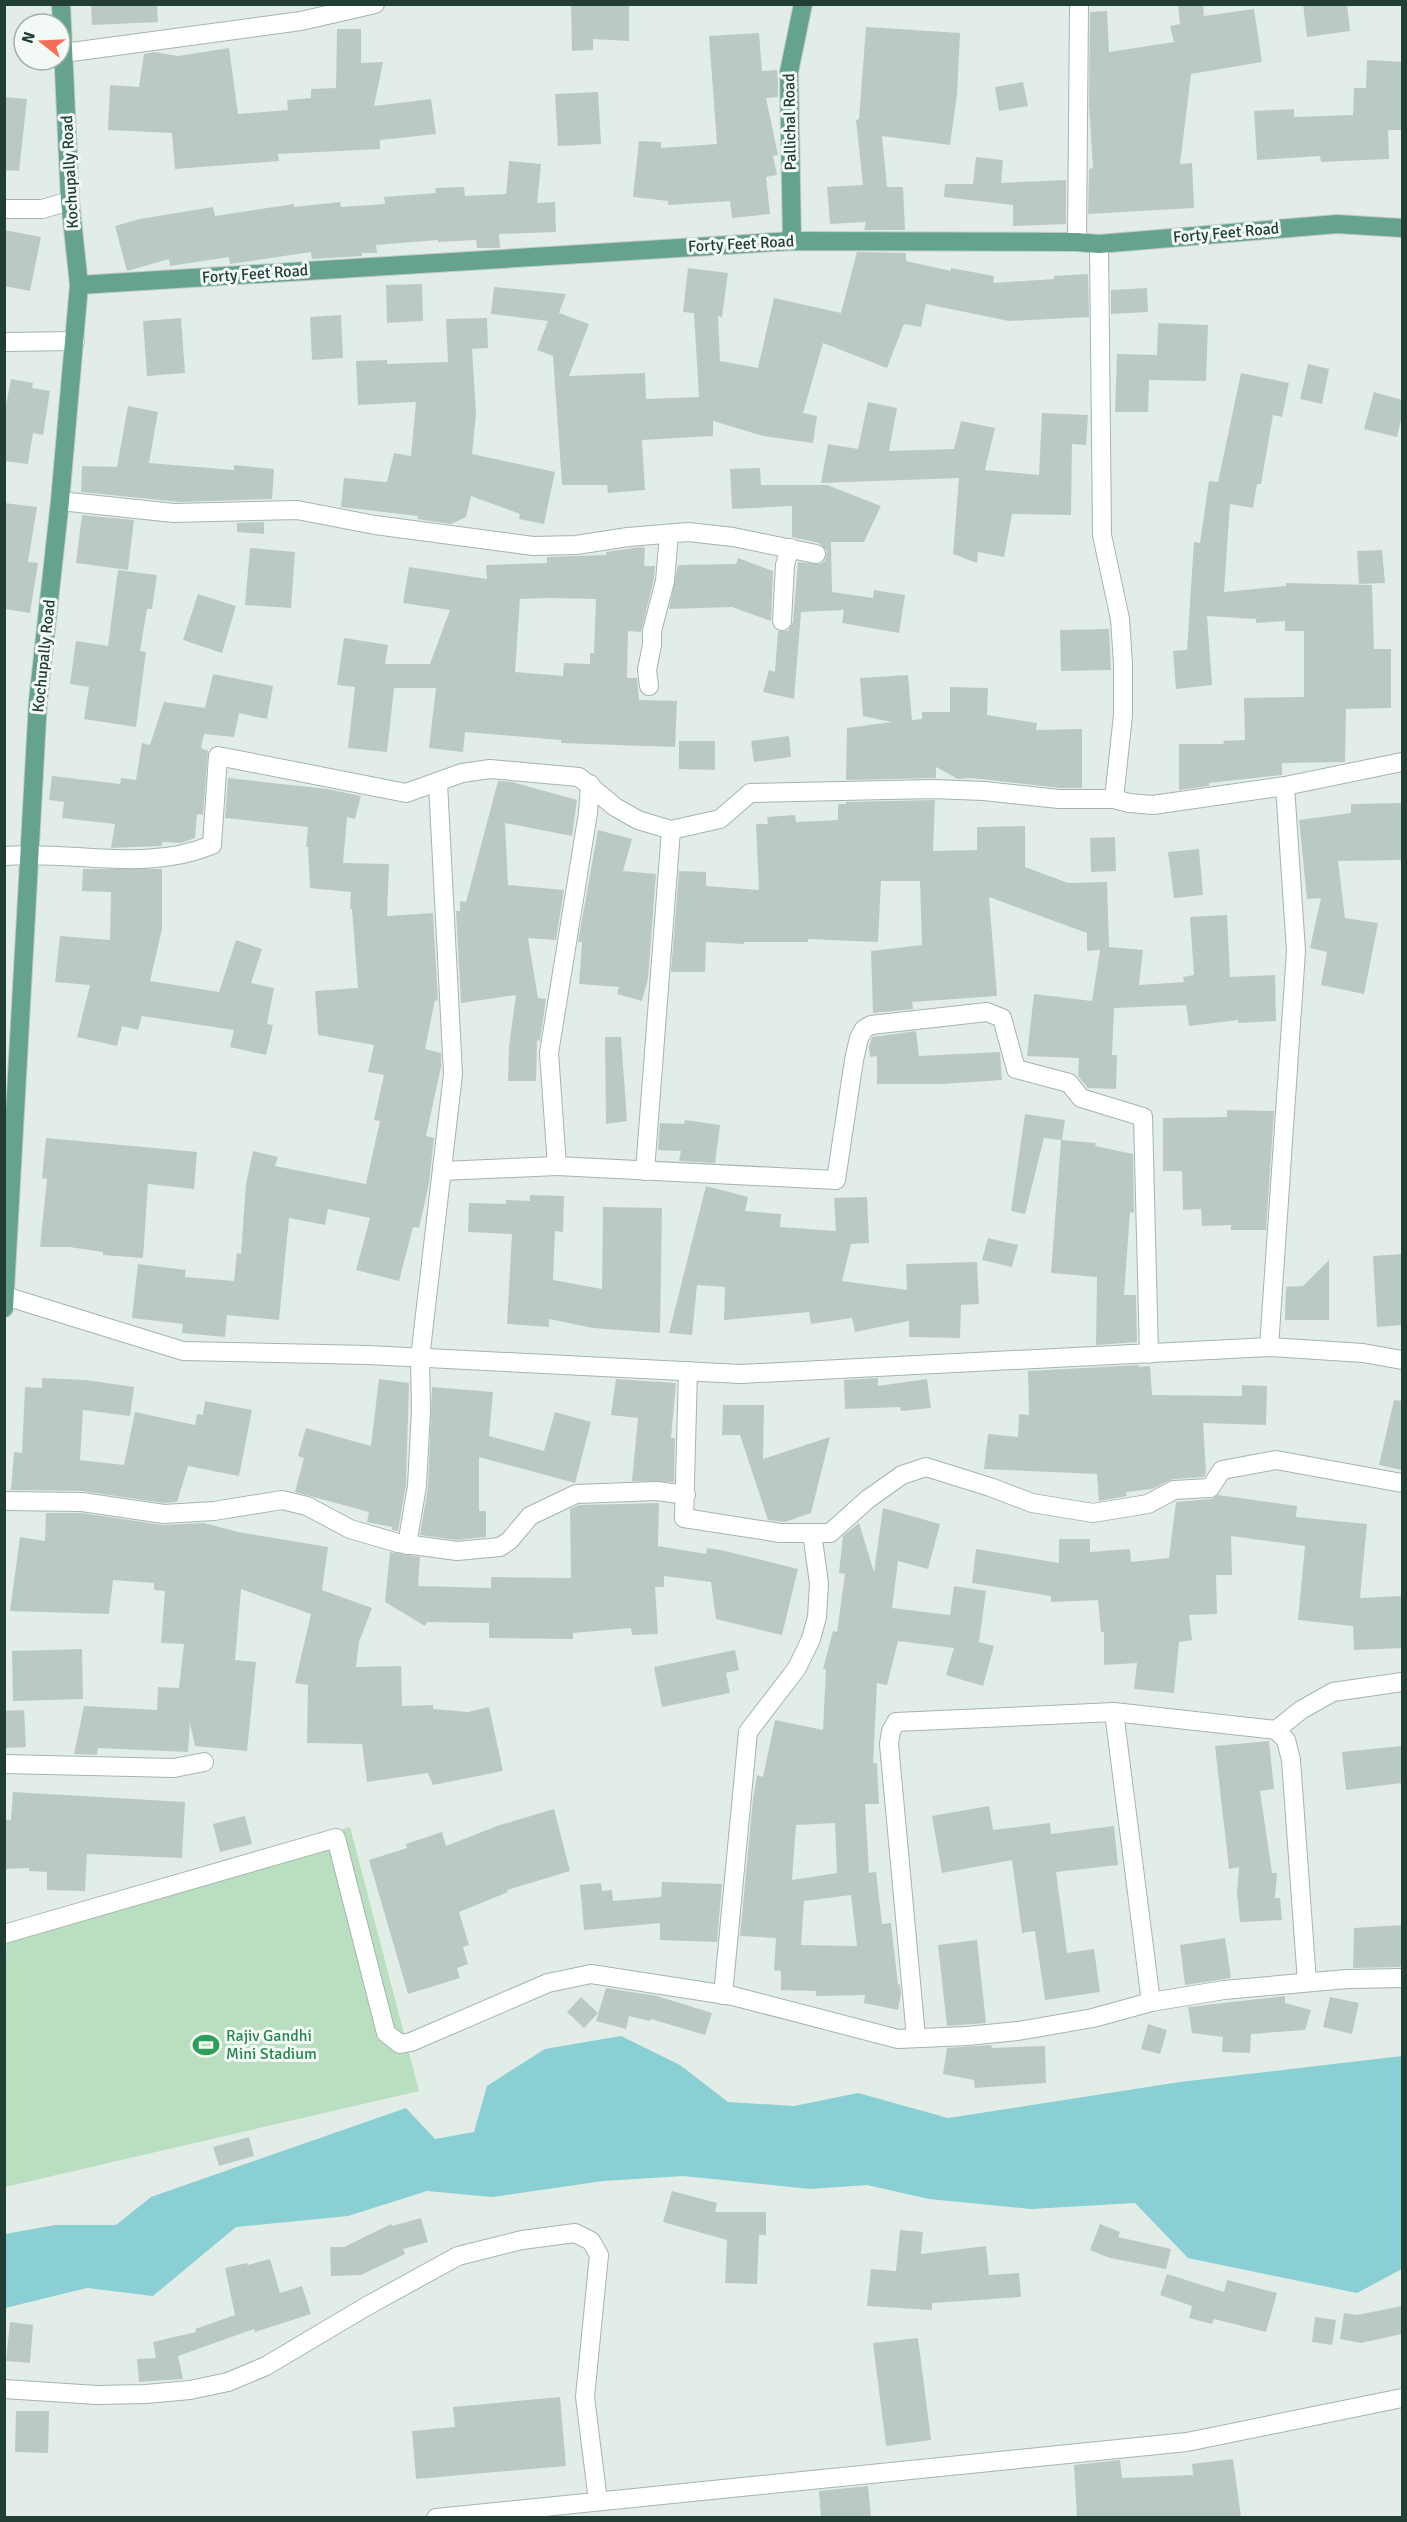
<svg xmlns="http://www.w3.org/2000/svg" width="1407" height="2522" font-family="Signika,sans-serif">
  <rect width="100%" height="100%" fill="#e2ede7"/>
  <!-- green -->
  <path fill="#badec0" d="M350 1827 419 2091 5 2187 4 2000 7 1937Z"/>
  <!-- water -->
  <path fill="#89cfd3" d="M621 2036 680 2065 728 2102 794 2106 858 2093 948 2118 1180 2082 1402 2056V2269L1357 2293 1188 2258 1135 2203 1031 2209 929 2199 867 2185 810 2189 683 2176 603 2181 492 2197 427 2191 348 2216 236 2227 153 2296 87 2288 5 2308V2234L55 2225H116L151 2197 406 2108 435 2139 474 2132 487 2086 545 2049Z"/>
  <!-- building -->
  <g fill="#bacac2" fill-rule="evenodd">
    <path d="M91 4H157L158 22 92 25Z"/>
    <path d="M571 4H629V41L593 39V50L572 51Z"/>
    <path d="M1178 4H1203L1204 16 1254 9 1262 62 1191 74 1180 164 1192 163 1194 208 1088 214 1089 169 1093 168 1089 105 1090 12 1107 11 1109 52 1174 42 1170 26 1180 24Z"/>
    <path d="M1303 4H1347L1350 31 1307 37Z"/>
    <path d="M866 27 960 33 957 95 950 145 882 136 887 187H903L905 230H864L866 222 830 224 827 187 863 185 856 120 859 119Z"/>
    <path d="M337 29H361V63L383 62 374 106 431 99 436 134 380 140V149L278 154 279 161 175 169 172 133 108 130 110 85 139 87 144 54 154 52 178 56 229 48 238 114 288 110 287 100 311 98V89L336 88Z"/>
    <path d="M759 33 762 71 777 70 778 81V97L766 98 778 155 773 156 777 175 766 177 770 214 732 218 730 201 668 205V201L633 197 639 141 661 142V148L717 144 709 36Z"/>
    <path d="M1367 60 1402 62 1401 130H1388L1389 159 1321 162 1320 156 1257 160 1254 111 1294 109V117L1353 115 1354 88H1366Z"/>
    <path d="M1023 82 1028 106 999 111 995 87Z"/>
    <path d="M598 92 601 144 558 146 555 94Z"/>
    <path d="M4 97 27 99 19 171 4 170Z"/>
    <path d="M976 157 1003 160 1001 183 1066 180V224L1013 226V205L944 197 945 184H973Z"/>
    <path d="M509 161 541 164 537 203 555 202 556 232 499 234 500 248H477L476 240 438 242V240L376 245 377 253H362V256L312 259 311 252 230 264 229 257 170 266 169 259 127 271 115 226 140 219 213 207 215 216 294 204V207L340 202 341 207 385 204 384 197 436 193 435 188 464 187 465 196 506 194Z"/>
    <path d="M4 230 41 237 30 291 4 286Z"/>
    <path d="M857 252 906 253V261L951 271V268L994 276 993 283 1054 279V276L1088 274 1089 317 1009 321 926 304 921 327 904 324 887 368 823 343 803 413 817 416 813 443 763 436 713 421V436L642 440 645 490 608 493 607 485H562L553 356 537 350 548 321 491 314 494 287 566 294 559 313 589 324 569 376 645 373 646 399 699 397 694 313 683 312 688 268 728 273 722 317 718 316 720 361 758 368 774 298 841 313Z"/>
    <path d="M422 284 423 321 387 323 386 285Z"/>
    <path d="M1147 288 1148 312 1111 314V290Z"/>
    <path d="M341 315 343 358 312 360 310 317Z"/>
    <path d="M181 318 185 373 147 376 143 321Z"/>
    <path d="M487 318 488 348 472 349 476 414 472 454 555 472 544 524 519 519 520 514 471 496 466 517 451 524 417 519 418 516 341 507 344 478 387 482 394 453 411 456 416 402 358 405 356 361 387 360V364L448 362 446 319Z"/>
    <path d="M1158 323 1208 325 1206 381 1149 380 1148 412H1115L1117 354 1157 355Z"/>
    <path d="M1308 364 1329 369 1322 404 1300 399Z"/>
    <path d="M1241 373 1289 383 1282 417 1273 415 1261 484H1257L1253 508 1230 504 1224 592 1286 586V583L1372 585 1374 649H1391V708L1346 709 1345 762 1282 763V775L1209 783V786L1179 790V744H1224L1223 741 1245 740 1244 698 1304 697V631H1285V621L1256 623V619L1207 616 1212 685 1176 689 1173 651 1187 650 1194 542 1200 543 1209 481 1218 482Z"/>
    <path d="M11 379 33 383 32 388 50 391 43 435 33 433 28 464 4 461V416Z"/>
    <path d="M1374 392 1402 400V416L1397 437 1364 429Z"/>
    <path d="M868 402 897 408 889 451 954 449 961 421 995 428 985 470 1039 475 1042 413 1088 415 1086 445 1072 444 1071 515 1012 514 1004 557 978 552 977 563 953 554 959 478 821 483 828 444 858 449Z"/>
    <path d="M128 406 158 412 149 463 234 470V465L274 469 272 499 180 502 81 492 82 466 117 467Z"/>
    <path d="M760 468 761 485H827L881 506 864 542H831L832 592 873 598 874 590 905 595 899 633 842 623 844 610 801 612 794 699 763 692 769 670 775 672 778 631H788L793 622 798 562 820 564 825 561 827 551 819 543 792 537V506L732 509 730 469Z"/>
    <path d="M4 503 37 507 28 562 38 563 30 613 4 609Z"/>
    <path d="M82 515 134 520 128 570 76 563Z"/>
    <path d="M264 522V534L237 532V523Z"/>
    <path d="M641 547 645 548 644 566H655L654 579 641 632 628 631 627 678H637L639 700 677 701 675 747 561 743V740L465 732 463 752 429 748 436 688H394L387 752 348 748 355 687 337 685 344 638 388 645 385 664H430L450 610 403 603 409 567 487 579 486 565 547 563V557L606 555V552ZM549 598 596 599 594 653H590V664L564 663 563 676 515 672 520 599Z"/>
    <path d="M250 548 295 552 291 608 245 605Z"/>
    <path d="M1382 550 1385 583 1359 584 1357 551Z"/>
    <path d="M738 558 773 571 771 621 732 607 669 609 678 565 736 564Z"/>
    <path d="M118 570 157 575 152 609H147L140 651 146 652 136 727 84 719 89 687 70 684 76 641 108 646Z"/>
    <path d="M198 594 236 606 222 653 183 640Z"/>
    <path d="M1109 629 1111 670 1061 671 1060 630Z"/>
    <path d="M213 674 273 686 267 719 239 713 234 737 204 734 201 748 208 751 203 815 197 814 195 838 181 843 162 842V846H159L111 848 115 824 62 818 64 802 49 800 52 776 120 784 121 778 136 780 142 743 150 745 164 702 205 708Z"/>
    <path d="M908 675 912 720 922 719V712H950V687L988 688 987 715 1037 723 1036 730 1082 729V788H1060L972 778 958 779 936 767V778L846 780 847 728 892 722 863 716 860 678Z"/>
    <path d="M789 736 791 757 754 762 751 741Z"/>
    <path d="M679 741H715V770L679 769Z"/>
    <path d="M228 778 327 789 361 796 355 819 347 817 343 863 389 864 387 916 433 913 438 1001 435 1000 425 1049 441 1053V1067L426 1136 434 1138 429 1183 419 1228 413 1227 399 1281 356 1270 370 1218 328 1209 325 1225 289 1218 279 1320 227 1315 225 1337 182 1333 183 1324 132 1318 138 1264 186 1270 185 1277 234 1281 237 1253 241 1254 246 1184 253 1151 278 1157 275 1166 366 1184 380 1121 374 1120 384 1075 368 1072 374 1045 318 1035 315 991 358 988 352 909H350L351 892 310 888 308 847H306L308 827 225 818Z"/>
    <path d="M498 781 512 782 577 800 572 836 505 823 508 885 564 890 556 940 528 938 538 998 546 999 540 1041 537 1040 536 1081H508L509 1046 516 995 461 1003 456 911H460V901L466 902Z"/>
    <path d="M935 800 933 851 977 850V827L1025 826V867L1068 883 1107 882 1109 947 1143 950 1139 985 1184 982 1183 977 1194 975 1190 917 1227 915 1230 977 1275 975 1276 1021 1238 1023V1020L1189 1026 1186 1005 1114 1008 1112 1055H1117L1116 1089 1088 1088 1078 1076 1079 1058 1027 1056 1034 994 1092 1001 1100 950 1087 951V933L989 897 997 996 912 1002 913 1009 873 1013 871 951 922 945 920 881H881L878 942 808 939V942H744V944L706 942 705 972H671L679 871 706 872V886L759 890 756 824H768L767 817 795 815 796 822 838 820V804H846V802Z"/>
    <path d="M1402 803V860L1338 861 1345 918 1378 923 1364 994 1321 985 1327 952 1310 948 1321 898 1307 899 1299 820 1351 813V804Z"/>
    <path d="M598 830 632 839 623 871 656 874 648 979 642 1001 617 994 619 987 579 984 582 942H578Z"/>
    <path d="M1115 837 1116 871 1091 872 1090 838Z"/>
    <path d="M1199 849 1203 895 1174 898 1168 852Z"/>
    <path d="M83 869H162V929L150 981 219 992 236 940 262 949 251 983 274 988 267 1024 273 1025 266 1055 230 1047 234 1030 142 1016 138 1030 122 1026 117 1046 77 1037 90 985 55 982 60 936 110 940 111 892 82 891Z"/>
    <path d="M916 1031 919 1056 1000 1052 1002 1080 942 1084H877V1056L870 1057 869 1047 872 1037Z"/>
    <path d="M605 1037H621L627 1121 606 1124Z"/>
    <path d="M1227 1110 1274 1111 1266 1230H1231V1225L1202 1226 1201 1209 1183 1210 1182 1171H1163V1118L1227 1117Z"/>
    <path d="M1025 1114 1065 1120 1062 1140 1096 1143 1095 1146 1133 1154 1134 1213 1130 1212 1124 1295H1136L1137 1342 1096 1345 1097 1277 1051 1273 1061 1140 1044 1138 1025 1214 1011 1211Z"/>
    <path d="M685 1120 720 1125 715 1163 679 1161 681 1151 658 1150 660 1123 684 1124Z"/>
    <path d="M46 1138 197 1152 194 1189 148 1184 143 1258 103 1255V1252L69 1247H40L47 1179 42 1178Z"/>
    <path d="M706 1186 748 1197 745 1211 781 1214 780 1227 836 1231 834 1198 867 1197 869 1243 851 1244 842 1281 907 1290 906 1264 977 1262 979 1304 961 1305 960 1338 909 1337V1321L855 1332 852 1318 811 1324 809 1312 724 1320 725 1287 697 1285 692 1335 669 1333Z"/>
    <path d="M530 1195 564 1196 563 1232 555 1231 553 1280 602 1289 603 1207 662 1208 660 1333 593 1328 549 1319V1327L507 1324 512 1234 468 1232 469 1203 506 1204V1200L530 1201Z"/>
    <path d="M988 1238 1018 1245 1012 1267 982 1260Z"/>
    <path d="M1402 1254V1325L1377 1327 1373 1256Z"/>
    <path d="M1329 1260V1320H1285L1286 1287 1303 1286Z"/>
    <path d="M1139 1365V1367L1150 1366 1152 1395 1242 1396V1385L1267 1386 1266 1425 1203 1423 1206 1473 1204 1477 1173 1479 1152 1489 1126 1492 1127 1496 1099 1501 1097 1474 984 1469 988 1434 1018 1437 1019 1414 1029 1415 1028 1371Z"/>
    <path d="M42 1378 86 1380 134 1387 130 1416 83 1410 80 1460 124 1465 135 1412 195 1425 197 1414 203 1415 205 1401 252 1410 239 1476 188 1466 177 1502 164 1503 82 1491 11 1490 14 1452 22 1453 25 1387 42 1388Z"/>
    <path d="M878 1378V1386L927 1379 931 1408 901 1411 900 1407 845 1409 844 1380Z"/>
    <path d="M379 1379 409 1383 406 1485 398 1531 392 1530V1527L367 1522 369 1512 295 1492 304 1458 298 1456 306 1428 371 1446Z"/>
    <path d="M616 1379 676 1383 671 1438H675L674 1482 632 1481 638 1418 611 1415Z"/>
    <path d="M432 1387 493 1392 489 1436 544 1451 555 1412 591 1422 575 1483 479 1457V1511H486V1537L457 1540 420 1535 428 1487Z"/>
    <path d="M1394 1400 1402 1401V1470L1379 1465Z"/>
    <path d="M723 1405H764L763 1459 830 1437 811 1513 785 1522 768 1520 740 1435H722Z"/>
    <path d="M1218 1495 1297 1506 1296 1517 1367 1524 1360 1598 1402 1596V1648L1354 1650 1353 1626 1298 1620 1305 1546 1231 1536 1232 1575H1216L1217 1614 1189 1615 1192 1640 1179 1642 1174 1693 1134 1689 1137 1663 1104 1665V1632H1101L1098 1600 1051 1602V1596L972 1583 976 1549 1059 1563V1539H1090V1552L1130 1549 1131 1562 1169 1558 1176 1502 1211 1499Z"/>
    <path d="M659 1503 658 1546 706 1554 707 1548 721 1550 798 1569 782 1635 716 1619 711 1582 664 1576V1587H655L658 1634 632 1635 631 1628 573 1633V1639L489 1638V1623L427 1622 425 1626 385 1602 390 1552 420 1557 418 1586 491 1588V1577L571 1578 570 1509 579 1505Z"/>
    <path d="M883 1508 940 1524 928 1569 898 1561 892 1608 950 1615 954 1586 986 1591 979 1642 994 1646 983 1686 946 1675 954 1648 898 1641 887 1685 877 1683 873 1763H877L879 1804H865L869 1873 876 1872 882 1924 891 1923 898 1984 900 1985 901 1994 898 2010 864 2003 865 1995 816 1996V1991L781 1990V1971L774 1970 776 1938 740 1936 753 1799 757 1775 763 1777 775 1720 823 1730 826 1669H823L833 1631 837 1632 845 1574 839 1573 843 1536 859 1523 874 1572ZM835 1823 837 1873 792 1880 796 1825ZM851 1895 857 1946 801 1945 804 1901Z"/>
    <path d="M46 1513H81L163 1525 204 1523 238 1532 328 1547 322 1590 372 1608 359 1642 356 1667 401 1666 402 1706 433 1705V1709L468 1712 489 1707 503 1771 433 1785 428 1773 367 1782 362 1744 307 1743 308 1685 295 1683 311 1614 241 1589 235 1660 256 1662 247 1751 195 1746 190 1723 188 1752 98 1748 97 1755 74 1754 84 1706 157 1710 158 1687 179 1688 184 1644 161 1643 165 1591 154 1590V1583L113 1580 109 1614 10 1611 20 1537 45 1541Z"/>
    <path d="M82 1649 83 1699 13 1701 12 1651Z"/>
    <path d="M735 1650 739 1670 726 1673 730 1693 662 1707 654 1667Z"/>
    <path d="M24 1710 26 1747 4 1748V1711Z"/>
    <path d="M1269 1741 1274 1789 1260 1791 1272 1873H1277L1275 1898H1280L1282 1920 1240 1922 1237 1893 1239 1867 1229 1869 1215 1746Z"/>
    <path d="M1402 1746V1783L1346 1790 1342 1752Z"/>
    <path d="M13 1792 185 1802 182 1858 87 1854 85 1891 47 1890V1872L29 1871V1868L4 1869V1820H11Z"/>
    <path d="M989 1806 993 1830 1050 1823 1051 1834 1114 1826 1118 1865 1056 1872 1067 1953 1094 1949 1100 1992 1045 2000 1035 1931 1022 1933 1012 1860 942 1873 932 1816Z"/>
    <path d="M554 1809 570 1871 507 1890 508 1892 459 1912 469 1945 463 1947 468 1964 457 1968 460 1978 408 1994 369 1860 407 1848 406 1844 442 1832 446 1846 497 1826Z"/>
    <path d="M245 1816 252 1844 220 1852 213 1824Z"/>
    <path d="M662 1882 722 1884 717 1942 660 1940V1923L584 1930 580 1885 601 1883 602 1891 612 1890 613 1901 661 1897Z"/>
    <path d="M1402 1925V1967L1353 1968 1354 1928Z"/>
    <path d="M1225 1938 1231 1978 1185 1985 1180 1945Z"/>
    <path d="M977 1940 986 2023 947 2026 938 1945Z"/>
    <path d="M606 1988 657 1996 712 2013 705 2035 651 2019 650 2021 629 2016 626 2029 596 2021Z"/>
    <path d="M1285 1996V2003L1311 2010 1305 2030 1251 2034 1250 2053 1222 2052 1223 2037 1192 2033 1188 2007Z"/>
    <path d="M581 1997 598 2013 584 2028 567 2012Z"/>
    <path d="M1330 1997 1359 2003 1352 2034 1323 2027Z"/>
    <path d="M1148 2024 1167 2030 1160 2054 1141 2049Z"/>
    <path d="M991 2045 992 2048 1045 2046 1046 2083 975 2088 974 2080 943 2074 947 2048Z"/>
    <path d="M249 2137 254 2156 219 2166 213 2147Z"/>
    <path d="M672 2191 717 2203 715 2212H766V2235H759L757 2284 725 2283 727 2240 663 2222Z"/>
    <path d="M421 2218 428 2242 403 2249 405 2254 361 2275 331 2276 330 2247H344L391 2224 392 2226Z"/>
    <path d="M1100 2224 1120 2232 1118 2237 1171 2249 1166 2269 1110 2258 1090 2250Z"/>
    <path d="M900 2230 923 2232 921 2254 986 2246 989 2275 1019 2273 1021 2297 932 2303V2310L867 2306 871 2269 896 2271Z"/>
    <path d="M270 2259 280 2293 302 2286 311 2314 255 2332 254 2329 178 2356 183 2379 139 2382 137 2359 156 2358 153 2342 196 2332 195 2329 235 2315 225 2268 247 2263 248 2265Z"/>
    <path d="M1167 2274 1224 2292 1227 2280 1277 2293 1266 2332 1214 2319 1212 2324 1189 2318 1192 2306 1160 2295Z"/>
    <path d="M1402 2306V2334L1361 2343 1340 2339 1344 2313 1357 2315Z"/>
    <path d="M1315 2317 1336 2320 1332 2345 1312 2342Z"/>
    <path d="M10 2322 33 2325 30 2363 6 2361Z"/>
    <path d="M918 2338 931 2440 886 2446 873 2343Z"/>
    <path d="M560 2397 566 2466 416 2479 412 2431 455 2427 453 2407Z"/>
    <path d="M16 2411H49L48 2453 15 2452Z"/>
    <path d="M1233 2459 1241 2517H1077L1074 2465 1120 2460 1122 2478 1193 2475 1192 2464Z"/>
    <path d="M868 2486 871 2517H821L819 2491Z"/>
  </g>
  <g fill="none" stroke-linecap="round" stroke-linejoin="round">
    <!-- minor casing -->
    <g stroke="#a4b5ae" stroke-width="20">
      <g id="minor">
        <path d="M64 53 301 21 375 4"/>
        <path d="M4 209H42L70 201"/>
        <path d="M1077 242 1079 4"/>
        <path d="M1099 244 1102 535 1120 619 1123 664V715L1114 799"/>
        <path d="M4 342 75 341"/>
        <path d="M60 501 174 513 297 510 375 525 533 546 576 545 628 537 688 532 733 537 816 554"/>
        <path d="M782 621 785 565 790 548"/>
        <path d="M649 686 647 670 652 645V631L665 581 669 534"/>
        <path d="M4 856C76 850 143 873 212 845L218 756 406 793 462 773 490 769 579 777 615 807 638 820 671 830 720 819 750 793 932 789 984 791 1059 799H1114L1129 803 1153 805 1285 786 1402 762"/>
        <path d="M557 1166 836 1180 854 1060 859 1038 864 1029 871 1025 987 1012 1002 1018 1016 1069 1069 1083 1081 1098 1143 1117 1149 1354"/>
        <path d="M442 1171 557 1166 549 1053 588 813 590 784"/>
        <path d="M645 1171 671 830"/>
        <path d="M5 1296 183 1351 368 1355 741 1374 1269 1347 1363 1353 1402 1360"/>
        <path d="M1269 1347 1296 951 1285 786"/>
        <path d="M688 1371 684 1518 780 1533H830L868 1499 902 1475 926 1467 990 1487 1032 1503 1093 1513 1148 1504 1174 1490 1210 1488 1222 1470 1276 1460 1402 1483"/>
        <path d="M4 1501 82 1502 164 1514 214 1511 282 1500 307 1506 350 1529 398 1543 457 1551 500 1547 510 1540 530 1516 576 1494 657 1491 686 1495"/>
        <path d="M407 1545 417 1486 421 1411 420 1358 453 1074 438 783"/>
        <path d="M1114 1712 1276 1730 1286 1740 1291 1760 1307 1982"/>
        <path d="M1276 1730 1301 1710 1333 1692 1402 1682"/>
        <path d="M4 1764 174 1768 204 1762"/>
        <path d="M4 1934 336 1838 386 2033 400 2044 411 2042 548 1983 591 1974 733 1996 898 2039 967 2036 1018 2031 1093 2018 1151 2002 1224 1990 1347 1979 1402 1978"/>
        <path d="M723 1995 748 1732 797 1668 811 1639 817 1617 819 1583 812 1533"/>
        <path d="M916 2037 889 1744 891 1731 896 1722 1114 1712 1151 2002"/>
        <path d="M4 2389 97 2395 146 2394 190 2390 228 2382 266 2366 367 2306 458 2256 522 2240 575 2233 591 2241 599 2255 585 2397 598 2501"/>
        <path d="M436 2518 1187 2442 1402 2398"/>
      </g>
    </g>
    <!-- major casing -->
    <g stroke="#c1c9c6" stroke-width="20">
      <g id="major">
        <path d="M792 241 789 72 803 4"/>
        <path d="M79 285 792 241 1077 242 1099 244 1337 224 1402 228"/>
        <path d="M4 1308 38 701 60 501 79 285 70 201 61 4"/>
      </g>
    </g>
    <!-- minor -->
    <use href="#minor" stroke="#fff" stroke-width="18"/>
    <!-- major -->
    <use href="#major" stroke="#65a38d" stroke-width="18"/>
  </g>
  <!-- icons -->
  <defs>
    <g id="stadium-bare" transform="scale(2.07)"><path d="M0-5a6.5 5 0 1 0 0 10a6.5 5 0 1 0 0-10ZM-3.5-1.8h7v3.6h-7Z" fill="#2e9e5b" stroke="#f3f9f5" stroke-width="2.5" paint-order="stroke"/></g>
  </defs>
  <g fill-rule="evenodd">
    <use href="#stadium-bare" x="206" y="2045"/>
  </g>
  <g text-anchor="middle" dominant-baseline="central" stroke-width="6" stroke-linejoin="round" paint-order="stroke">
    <!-- street labels -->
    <g font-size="16" fill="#213e34" stroke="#f3f9f5">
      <text transform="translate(790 122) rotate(-91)">Pallichal Road</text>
      <text transform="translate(70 172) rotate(-93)">Kochupally Road</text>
      <text transform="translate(1226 233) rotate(-5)">Forty Feet Road</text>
      <text transform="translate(741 244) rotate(-3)">Forty Feet Road</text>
      <text transform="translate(255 274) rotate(-4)">Forty Feet Road</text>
      <text transform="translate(44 656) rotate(-84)">Kochupally Road</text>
    </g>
    <!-- leisure labels -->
    <g font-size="16" fill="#27864d" stroke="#f3f9f5" text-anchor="start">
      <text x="226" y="2036">Rajiv Gandhi<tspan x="226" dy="18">Mini Stadium</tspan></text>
    </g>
  </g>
  <!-- border -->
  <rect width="1407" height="2522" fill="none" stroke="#213e34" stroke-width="12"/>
  <!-- north arrow -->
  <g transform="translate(42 42) rotate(288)"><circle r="28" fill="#f3f9f5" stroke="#9faea8" stroke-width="1.5"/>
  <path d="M0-4.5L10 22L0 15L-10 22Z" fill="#f56e57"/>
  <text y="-9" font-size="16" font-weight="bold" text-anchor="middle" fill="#213e34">N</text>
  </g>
</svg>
